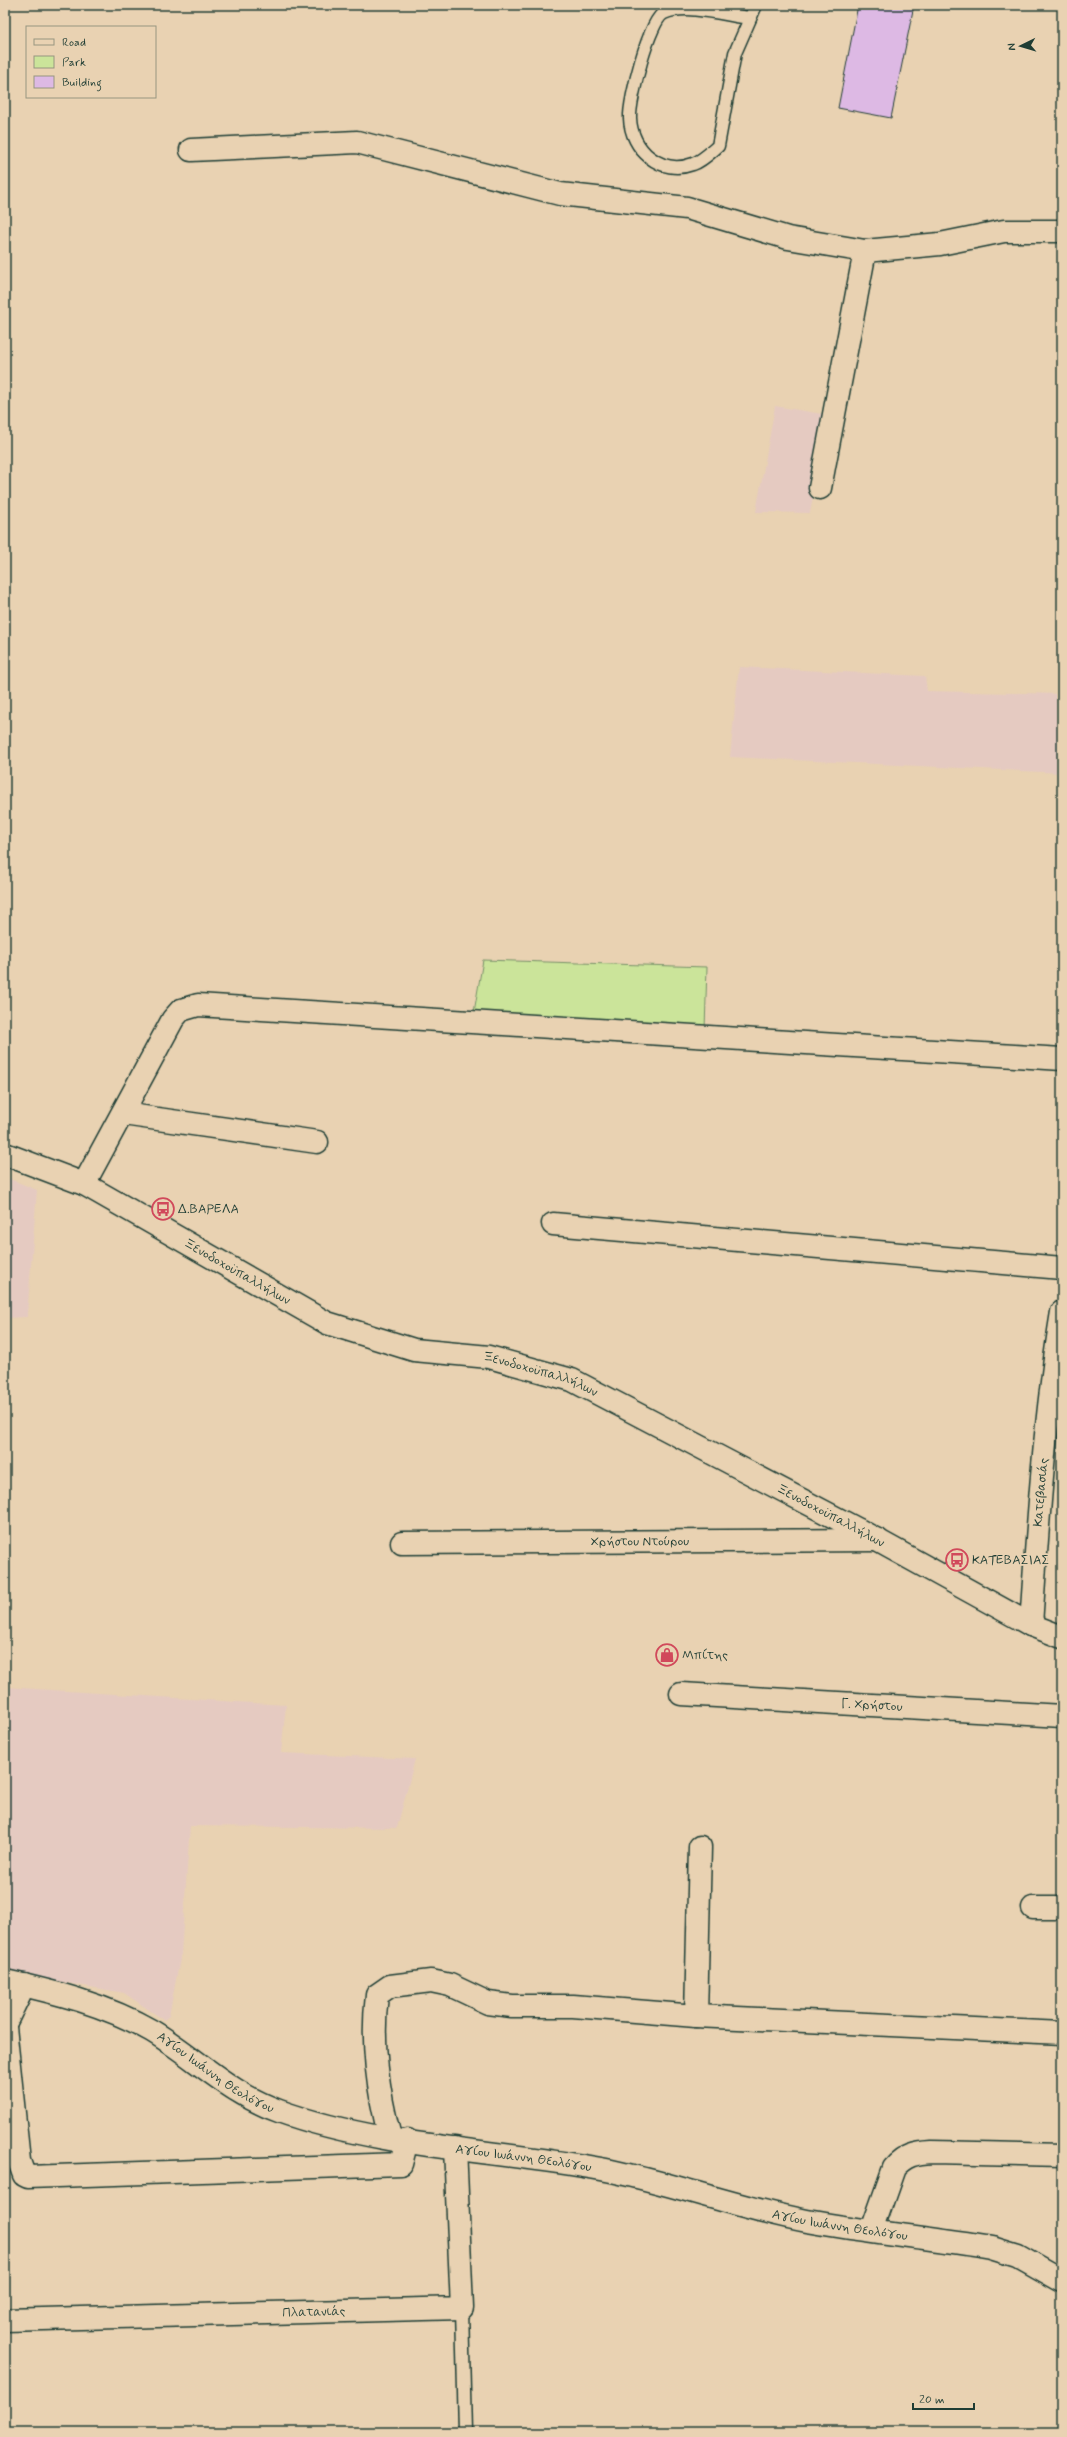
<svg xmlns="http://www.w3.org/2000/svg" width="1067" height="2437" font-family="Mynerve,sans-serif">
  <rect width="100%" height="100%" fill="#e9d2b2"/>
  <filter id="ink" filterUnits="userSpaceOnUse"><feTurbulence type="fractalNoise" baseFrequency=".025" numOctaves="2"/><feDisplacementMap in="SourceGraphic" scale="8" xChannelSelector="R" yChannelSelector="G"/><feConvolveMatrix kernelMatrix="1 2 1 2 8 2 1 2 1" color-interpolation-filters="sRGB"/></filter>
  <g filter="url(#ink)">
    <!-- built -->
    <g fill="#e5cac1">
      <path d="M775 406 828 415 810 513 756 512Z"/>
      <path d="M739 667 925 676 927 691 1062 694V773L730 757Z"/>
      <path d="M5 1177 37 1190 27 1317 5 1318Z"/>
      <path d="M5 1687 286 1705 281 1753 415 1759 397 1828 190 1826 181 1954 169 2016 164 2020 124 1993 5 1972Z"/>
    </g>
    <!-- green -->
    <path fill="#cbe49a" stroke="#759067" d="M483 960 707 967 705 1029 473 1018Z"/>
    <!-- building -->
    <path fill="#ddb9e4" stroke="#1f3d34" d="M858 5H914L891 118 838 108Z"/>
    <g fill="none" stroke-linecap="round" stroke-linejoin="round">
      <!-- service casing -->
      <g stroke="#1f3d34" stroke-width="15">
        <g id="service">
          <path d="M749 18C726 15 686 3 664 13 649 20 629 101 630 118 631 150 661 176 693 164 702 161 711 152 718 146L735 53 756 5"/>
          <path d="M462 2308 465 2432"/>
        </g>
      </g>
      <!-- minor casing -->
      <g stroke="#1f3d34" stroke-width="25">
        <g id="minor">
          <path d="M191 150 357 142 560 194 687 208 788 238 865 251 940 244 1004 231H1062"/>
          <path d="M820 488 865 251"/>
          <path d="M123 1114 317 1142"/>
          <path d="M84 1184 173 1019 181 1010 198 1005 1062 1059"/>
          <path d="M553 1224 1062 1268"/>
          <path id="s1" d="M402 1543 878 1540"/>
          <path id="s2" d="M1031 1625C1038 1520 1045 1416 1062 1312"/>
          <path id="s3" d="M681 1694 1062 1716"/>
          <path d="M1033 1908H1062"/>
          <path d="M696 2016 700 1847"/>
          <path d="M5 2024 24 1985"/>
          <path d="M5 2027 19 2161 24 2175 28 2177 401 2164 407 2140"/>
          <path d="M390 2137C378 2093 371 2041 377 1995L390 1986 431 1981 450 1985 488 2003 512 2006H573L696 2016 1062 2033"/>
          <path d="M872 2230 894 2168C905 2155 916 2153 932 2152L1062 2155"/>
          <path id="s4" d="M5 2320 462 2308 455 2148"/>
        </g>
      </g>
      <!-- tertiary casing -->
      <g stroke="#1f3d34" stroke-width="25">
        <g id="tertiary">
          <path id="s5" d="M5 1154 84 1184 327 1323 414 1350 489 1357 572 1380 857 1529 1031 1625 1062 1637"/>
          <path id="s6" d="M5 1981C55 1992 107 2005 152 2031 195 2057 230 2094 279 2111 379 2147 496 2150 601 2169 670 2182 738 2208 807 2221 868 2232 931 2238 992 2248L1018 2256 1062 2281"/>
        </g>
      </g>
      <!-- service -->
      <use href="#service" stroke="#e9d2b2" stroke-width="12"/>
      <!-- minor -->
      <use href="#minor" stroke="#e9d2b2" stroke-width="22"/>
      <!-- tertiary -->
      <use href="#tertiary" stroke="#e9d2b2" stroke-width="22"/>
    </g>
  </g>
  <!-- icons -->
  <defs>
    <g id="bus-ring" transform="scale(1.15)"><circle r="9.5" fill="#e9d2b2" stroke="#d1495b" stroke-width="1.5"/><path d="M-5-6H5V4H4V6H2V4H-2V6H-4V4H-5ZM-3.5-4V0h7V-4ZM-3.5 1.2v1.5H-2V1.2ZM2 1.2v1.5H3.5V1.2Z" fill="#d1495b"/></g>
    <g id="shop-ring" transform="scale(1.15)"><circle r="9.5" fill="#e9d2b2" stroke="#d1495b" stroke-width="1.5"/><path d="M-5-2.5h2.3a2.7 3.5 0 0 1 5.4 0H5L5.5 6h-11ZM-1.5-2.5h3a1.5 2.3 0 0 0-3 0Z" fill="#d1495b"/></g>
  </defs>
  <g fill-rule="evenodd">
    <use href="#bus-ring" x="163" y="1209"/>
    <use href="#bus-ring" x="957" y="1560"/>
    <use href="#shop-ring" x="667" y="1655"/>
  </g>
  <g text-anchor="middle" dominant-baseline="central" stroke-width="3.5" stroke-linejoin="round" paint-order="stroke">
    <!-- poi labels -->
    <g font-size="13" fill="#1f3d34" stroke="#e9d2b2" text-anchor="start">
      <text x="178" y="1209">Δ.ΒΑΡΕΛΑ</text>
      <text x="972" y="1560">ΚΑΤΕΒΑΣΙΑΣ</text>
      <text x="682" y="1655">Μπίτης</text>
    </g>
    <!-- street labels -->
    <g font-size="13" fill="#1f3d34" stroke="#e9d2b2">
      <text stroke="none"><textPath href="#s5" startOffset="261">Ξενοδοχοϋπαλλήλων</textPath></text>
      <text stroke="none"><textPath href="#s5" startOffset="585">Ξενοδοχοϋπαλλήλων</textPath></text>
      <text stroke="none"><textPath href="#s2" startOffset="133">Κατεβασιάς</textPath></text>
      <text stroke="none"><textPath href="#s5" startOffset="909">Ξενοδοχοϋπαλλήλων</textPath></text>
      <text stroke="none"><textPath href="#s1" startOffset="238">Χρήστου Ντούρου</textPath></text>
      <text stroke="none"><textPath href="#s3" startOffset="191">Γ. Χρήστου</textPath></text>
      <text stroke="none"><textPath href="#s6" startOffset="232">Αγίου Ιωάννη Θεολόγου</textPath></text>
      <text stroke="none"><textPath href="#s6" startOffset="556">Αγίου Ιωάννη Θεολόγου</textPath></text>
      <text stroke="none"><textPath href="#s6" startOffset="880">Αγίου Ιωάννη Θεολόγου</textPath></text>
      <text stroke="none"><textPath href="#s4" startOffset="309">Πλατανιάς</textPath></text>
    </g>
  </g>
  <!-- margin -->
  <rect width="1067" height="2437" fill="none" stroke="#e9d2b2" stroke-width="20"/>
  <rect x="10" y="10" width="1047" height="2417" fill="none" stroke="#1f3d34" stroke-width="1.5" filter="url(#ink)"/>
  <!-- legend -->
  <rect x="26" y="26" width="130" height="72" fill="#e9d2b2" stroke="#989680"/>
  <rect x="34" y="39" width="20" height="6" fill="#e9d2b2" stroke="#989680"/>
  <text x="62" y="46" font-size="12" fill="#1f3d34">Road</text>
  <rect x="34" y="56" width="20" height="12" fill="#cbe49a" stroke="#989680"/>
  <text x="62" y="66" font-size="12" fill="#1f3d34">Park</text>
  <rect x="34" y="76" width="20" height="12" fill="#ddb9e4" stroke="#989680"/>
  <text x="62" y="86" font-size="12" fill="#1f3d34">Building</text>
  <!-- north arrow -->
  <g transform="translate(1021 46) rotate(265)" stroke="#e9d2b2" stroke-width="3" paint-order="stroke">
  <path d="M0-3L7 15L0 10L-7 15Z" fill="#1f3d34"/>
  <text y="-6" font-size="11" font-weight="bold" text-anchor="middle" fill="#1f3d34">N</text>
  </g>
  <!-- scale -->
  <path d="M913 2403v6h61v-6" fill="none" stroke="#1f3d34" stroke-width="2"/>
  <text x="919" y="2403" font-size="12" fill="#1f3d34" stroke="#e9d2b2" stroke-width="3" paint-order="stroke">20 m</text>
</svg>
